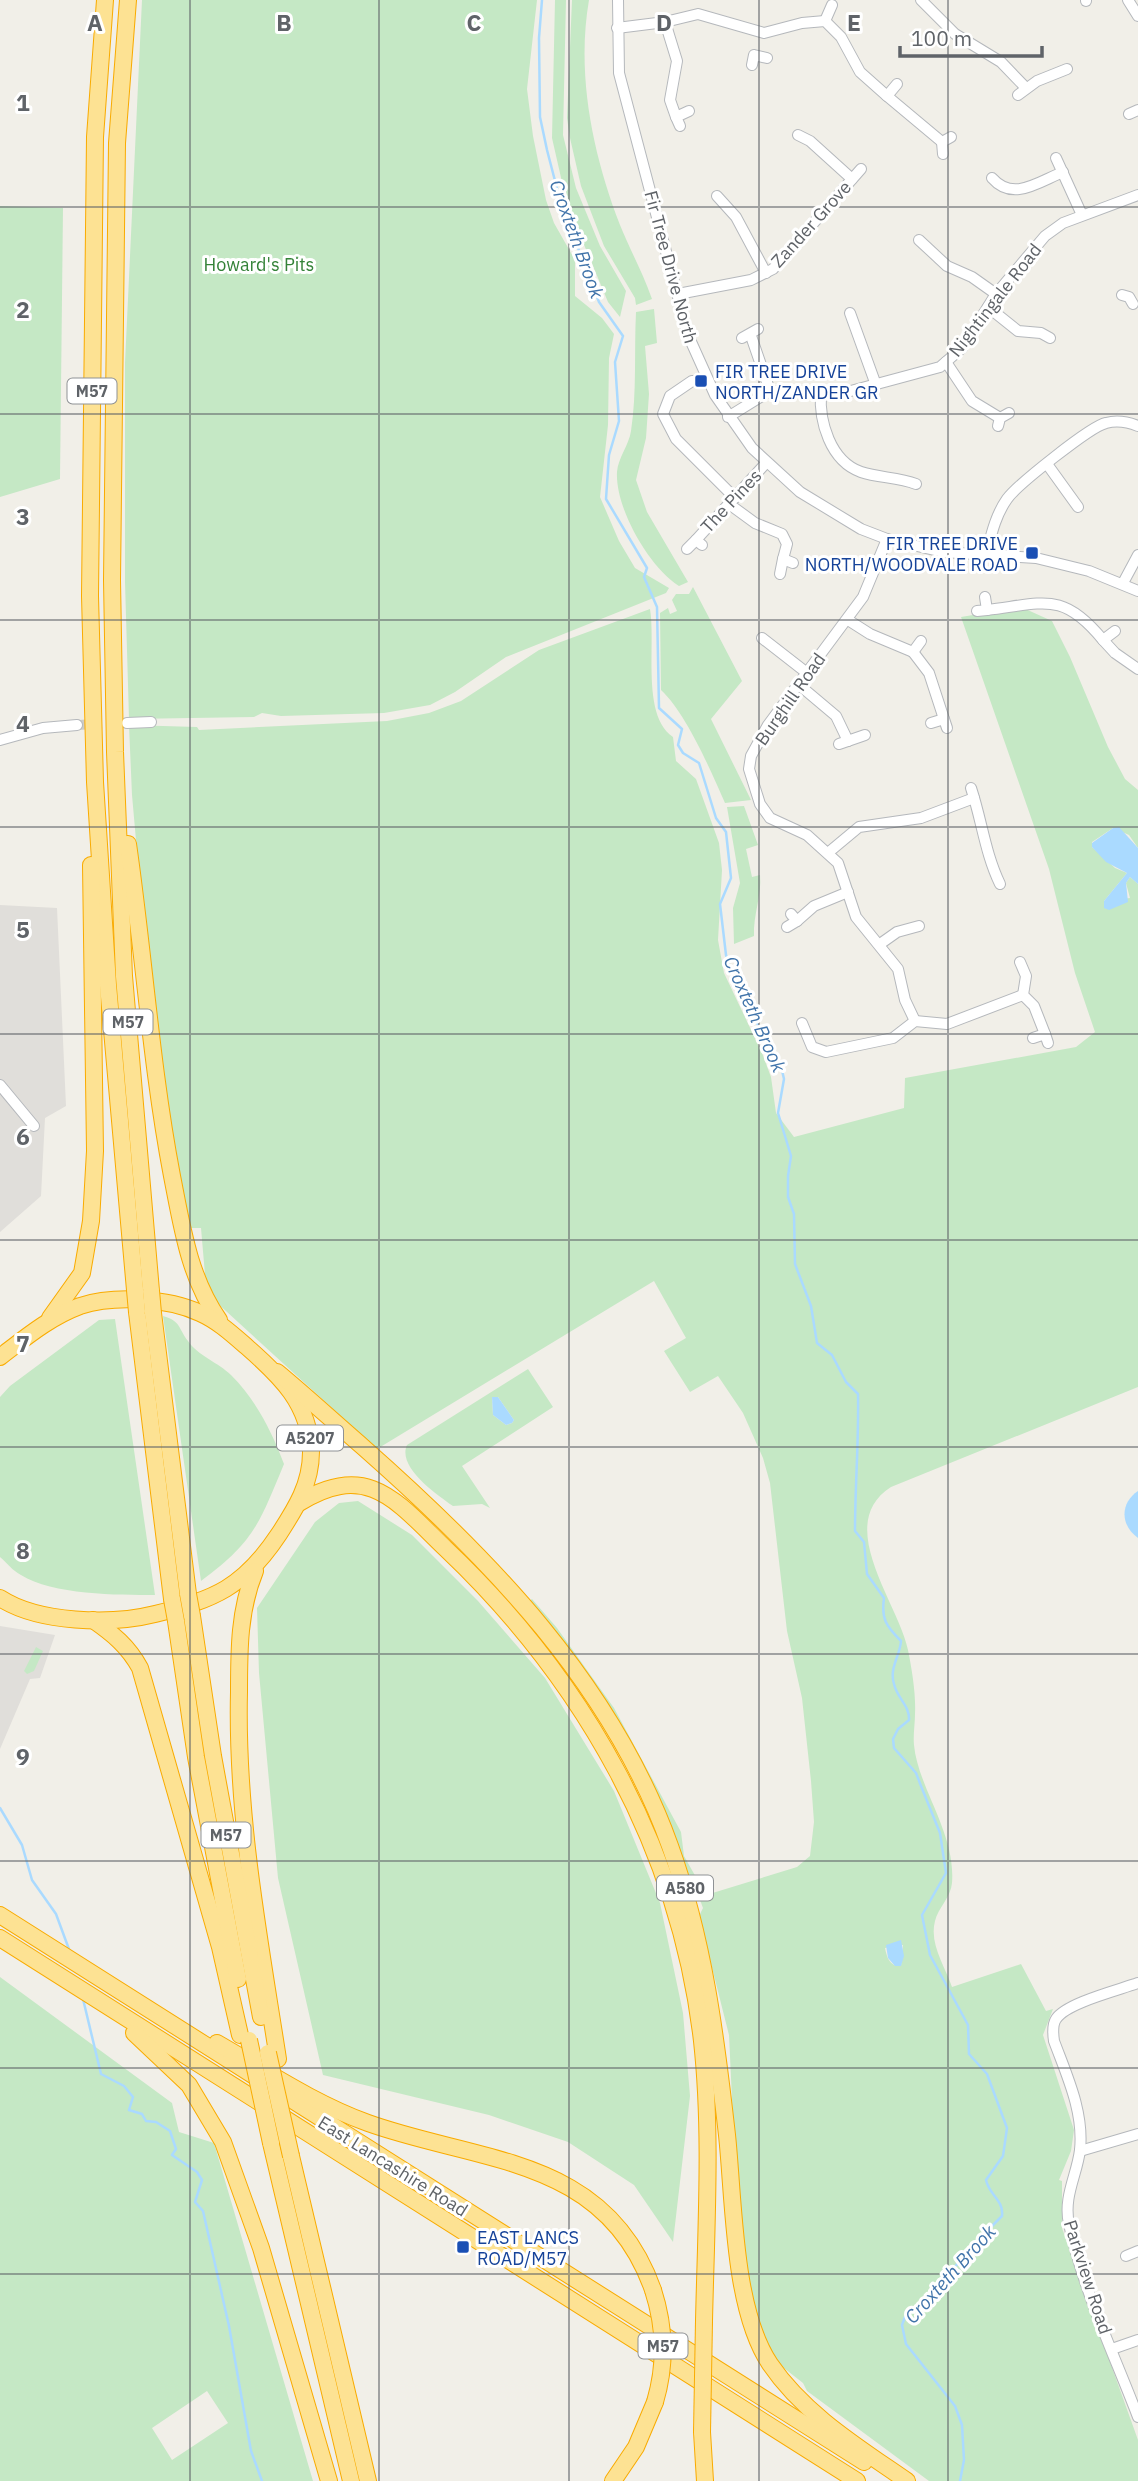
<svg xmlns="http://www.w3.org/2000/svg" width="1138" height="2481" font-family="'IBM Plex Sans',sans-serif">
  <rect width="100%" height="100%" fill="#f1efe8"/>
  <!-- industrial -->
  <g fill="#e0deda">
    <path d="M0 905 57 908 66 1106 45 1118 41 1196 0 1232Z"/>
    <path d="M0 1626 55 1635 40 1678 30 1679 0 1749Z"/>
  </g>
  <!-- green -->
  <g fill="#c5e8c5" fill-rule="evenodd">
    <path d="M142 0H537L527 89 533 136 546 200 554 223 575 260V296L602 318 614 334 609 358 608 425 600 497 619 541 635 568 669 588 666 593 506 657 455 692 430 705 384 713 281 716 262 713 254 717 129 719 125 582V363Z"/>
    <path d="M555 0H566L563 135 576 188 600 246 626 291 620 317 608 302 567 204 552 138Z"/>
    <path d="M572 0H589C576 75 593 155 620 225 630 250 643 273 652 299L636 305 635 298 604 246 581 186 570 138 567 118Z"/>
    <path d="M0 206 63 208 60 479 0 497Z"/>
    <path d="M654 309 657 343 645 346 649 394 646 438 636 480 647 512 688 582 679 586C649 567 615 508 617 472 618 458 629 445 631 431 637 393 634 351 636 312Z"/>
    <path d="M693 587 742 681 711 719 751 800 725 803C711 771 686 713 661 690L660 613 668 608 670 614 677 611 672 600 676 594H689Z"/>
    <path d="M1021 607 1052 621 1070 657 1108 747 1125 779 1138 790V848L1129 835 1113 828 1092 842V847L1115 868 1127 873 1104 901 1130 898 1126 883 1130 877 1138 884V1387L891 1487C833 1524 898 1602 908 1650 912 1670 916 1694 915 1714 915 1724 913 1735 914 1745 918 1788 956 1833 952 1883 951 1897 938 1908 935 1921 929 1944 945 1966 952 1987L1021 1964 1046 2011 1053 2009 1043 2035 1074 2130 1071 2151 1059 2180 1062 2181V2228L1138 2440V2481H929L807 2391 803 2383 771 2358 759 2329 748 2277 734 2142 729 2035 699 1916 703 1908 700 1900 692 1896 671 1834 527 1603 532 1599 557 1628 614 1708 681 1832 684 1856 706 1895 797 1867 810 1856 814 1822 811 1781 802 1698 787 1631 770 1483 763 1458 743 1413 718 1376 690 1392 664 1351 686 1338 654 1281 377 1449 215 1301 206 1286 201 1228H185L162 1092 144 931 132 795 129 725 197 727 199 730 387 721 429 713 461 701 539 650 650 609C656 644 641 716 673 737L676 761 696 779 719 843 722 870 718 940 724 973 762 1053 771 1077 776 1113 794 1137 904 1108 905 1078 1076 1047 1095 1032 1075 973 1049 869 961 617ZM903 1945 901 1966C890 1967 887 1958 885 1948Z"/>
    <path d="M744 806 758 845 746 849 752 877 760 875C762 895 753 915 754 936L734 944 733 908 740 883 727 807Z"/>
    <path d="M163 1316C181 1321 178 1328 188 1341 197 1355 219 1363 231 1375 256 1400 272 1432 284 1464 259 1524 254 1542 201 1581Z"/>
    <path d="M115 1319 155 1595C118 1595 52 1595 21 1575 13 1571 7 1563 0 1557V1397L10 1386 99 1320Z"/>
    <path d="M528 1369 553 1407 462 1466 490 1508 482 1504 453 1506C436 1494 397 1467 407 1445ZM492 1397H498L514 1420 512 1423 506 1425 493 1415Z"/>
    <path d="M358 1501 412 1535 478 1601 545 1678 614 1791 660 1903 683 2013 690 2096 673 2242 634 2185 568 2142 489 2115 323 2075 278 1878 259 1673 257 1608 315 1522 339 1503Z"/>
    <path d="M36 1647 43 1651 34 1671 27 1674 24 1671Z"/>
    <path d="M0 1977 172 2103 179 2132 214 2143 313 2481H0ZM207 2391 228 2423 172 2460 152 2428Z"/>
  </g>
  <!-- water -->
  <g fill="#aadaff">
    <path d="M1119 827 1138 848V884L1130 877 1126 883 1128 902 1109 910 1104 908V901L1127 873 1106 862 1092 847V843L1113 828Z"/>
    <path d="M492 1397H498L514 1420 512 1423 506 1425 493 1415Z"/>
    <path d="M1138 1491V1538C1120 1525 1120 1503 1138 1491Z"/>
    <path d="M901 1940 904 1956 901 1966H895L888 1958 886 1945Z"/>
  </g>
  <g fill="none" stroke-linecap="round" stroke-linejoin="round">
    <!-- stream -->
    <g stroke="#aadaff" stroke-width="2.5">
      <path d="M542 0 539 38 540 117 547 150 561 204 599 302 623 336 615 362 619 421 609 455 606 499 647 568 644 577 657 607 659 708 682 729 678 745 683 753 699 763 716 818 726 832 731 878 720 904 726 955 733 977 742 988 767 1046 780 1062 784 1079 778 1113 791 1156 788 1176V1197L794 1214 795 1264 811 1306 817 1343 832 1355 846 1382 858 1394C859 1441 855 1485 855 1531L864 1542 867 1574 884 1598C881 1619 886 1626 901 1641 900 1656 889 1668 894 1684 897 1698 910 1706 909 1720L898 1729 893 1739 894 1748 916 1773 921 1786 940 1833 946 1873 922 1915 930 1955 968 2025 969 2054 987 2074 1007 2128 1003 2156 986 2180C989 2195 1004 2200 1002 2216L970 2248 934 2293 905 2317 902 2325 906 2344 955 2406 962 2425 964 2460 960 2481"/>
      <path d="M0 1808 22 1845 32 1880 56 1914 70 1952"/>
      <path d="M83 1999 101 2074 124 2086 133 2097 129 2110 142 2114 146 2121 156 2122 170 2131 176 2149 172 2155 197 2172 202 2180 195 2202 203 2211 229 2326 251 2451 262 2481"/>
    </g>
    <!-- minor-tunnel -->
    <path stroke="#ccccc8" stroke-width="10" stroke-dasharray="10 5" stroke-linecap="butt" d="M77 725 120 723"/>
    <!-- minor casing -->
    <g stroke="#b5b8bc" stroke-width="12">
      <g id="minor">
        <path d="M618 0 619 73 688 335 715 395 752 448 800 492 861 529 887 539 943 552 1036 558 1089 571 1138 591"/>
        <path d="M921 0 955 34 1001 62 1025 87"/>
        <path d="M1128 0 1138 16"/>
        <path d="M1086 1V0"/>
        <path d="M825 21 832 5"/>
        <path d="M665 22 677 61 670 100 676 117"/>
        <path d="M617 28 665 22 698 14 764 33 802 23 825 21 841 37 860 72 887 96"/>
        <path d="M752 65 754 55 767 58"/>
        <path d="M897 84 887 96 942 142"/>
        <path d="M1018 95 1037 81 1067 69"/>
        <path d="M1129 114 1138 110"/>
        <path d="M680 126 676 117 689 111"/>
        <path d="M798 135 810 141 852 179"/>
        <path d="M943 154 942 142 951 137"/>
        <path d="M1056 158 1082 215"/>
        <path d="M992 178C1013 202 1038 182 1063 172"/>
        <path d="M717 196 736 217 766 273"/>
        <path d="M919 240 947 266 972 277 996 294"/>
        <path d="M678 294 751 280 773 269 861 169"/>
        <path d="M1122 295 1129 297 1133 304"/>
        <path d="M988 307 1018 331 1041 333 1050 338"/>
        <path d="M850 313 876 385"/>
        <path d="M751 336 770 391"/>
        <path d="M742 338 758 329"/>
        <path d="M946 362 972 401 1000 418"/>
        <path d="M692 381 670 396 663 414 676 439 735 498"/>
        <path d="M821 393C819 421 830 461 861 472 879 478 898 477 916 484"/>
        <path d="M728 417 770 391 847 392 940 367 962 348 996 294 1045 236 1063 223 1138 195"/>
        <path d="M998 426 1000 418 1009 413"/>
        <path d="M1047 464 1078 507"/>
        <path d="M729 504 755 523 782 534 787 544 783 559"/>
        <path d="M887 539 863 597 768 725 751 756 749 769 760 804 770 818 807 835 838 863 856 917 898 969 905 1000 915 1021"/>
        <path d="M696 540 766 463"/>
        <path d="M687 549 696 540 702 545"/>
        <path d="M986 555C991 536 995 516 1007 499 1017 485 1091 426 1106 423 1117 420 1128 422 1138 426"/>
        <path d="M780 574 783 559 793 563"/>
        <path d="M1123 583 1138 555"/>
        <path d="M987 610C1045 603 1063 591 1103 640"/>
        <path d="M977 611 987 610 985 597"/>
        <path d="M848 620 870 634 913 652 921 641"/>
        <path d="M1115 631 1103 640 1115 653 1138 669"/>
        <path d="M762 638 807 673"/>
        <path d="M913 652 929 673 944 719"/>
        <path d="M798 684 836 716 848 741"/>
        <path d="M127 723 151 722"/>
        <path d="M931 723 944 719 947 728"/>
        <path d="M0 740 43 728 77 725"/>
        <path d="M839 744 865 735"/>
        <path d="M971 788C982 821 985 853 1000 884"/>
        <path d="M829 852 859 827 921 818 974 798"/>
        <path d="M797 921 814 906 848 892"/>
        <path d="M787 927 797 921 791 914"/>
        <path d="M880 944 897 932 919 926"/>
        <path d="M1020 962 1026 976 1023 995 1034 1006 1045 1034"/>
        <path d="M802 1023 812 1047 826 1052 893 1038 915 1021 947 1024 1023 995"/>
        <path d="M1033 1038 1045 1034 1048 1043"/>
        <path d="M0 1085 34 1126"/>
        <path d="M1138 1983C1119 1990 1066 2003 1056 2019 1052 2025 1053 2034 1054 2041 1067 2076 1084 2112 1080 2150 1077 2175 1063 2197 1069 2224 1083 2290 1114 2354 1138 2417"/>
        <path d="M1080 2151 1138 2134"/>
        <path d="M1126 2256 1138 2251"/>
        <path d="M1112 2349 1138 2340"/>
      </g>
    </g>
    <!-- highway casing -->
    <g stroke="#f9ab00" stroke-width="18">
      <g id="highway">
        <path d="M105 0 95 137 90 596 95 782 108 985 135 1290"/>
        <path d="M128 0 117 143 112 580 115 752 124 976 151 1291"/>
        <path d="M128 844C144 955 151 1066 172 1176 182 1227 189 1277 219 1320"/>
        <path d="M137 1312 172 1599"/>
        <path d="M153 1313 188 1594"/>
        <path d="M50 1318 82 1273 91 1221 95 1151 91 865"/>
        <path d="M0 1357C25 1338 50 1317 80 1306 114 1295 168 1298 200 1313 218 1321 232 1334 247 1347 280 1376 310 1404 311 1452 311 1484 296 1508 279 1534 244 1587 214 1600 155 1614 111 1625 38 1623 0 1598"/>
        <path d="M277 1372C306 1396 334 1422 363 1447 490 1559 612 1684 670 1846 704 1940 716 2037 727 2135 734 2201 733 2309 770 2364 804 2414 858 2447 907 2481"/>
        <path d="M299 1503C368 1460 397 1502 446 1549 584 1680 680 1849 702 2041 712 2133 706 2228 704 2321"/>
        <path d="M255 1571C239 1610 239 1650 239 1692 236 1816 259 1936 278 2059"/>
        <path d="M192 1616 213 1756 261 2017"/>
        <path d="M93 1620C113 1634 128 1646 140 1668L220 1947 240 2035"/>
        <path d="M176 1621 196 1757 238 1979"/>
        <path d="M0 1915 864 2462"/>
        <path d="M0 1938 857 2481"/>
        <path d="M134 2033 189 2085 223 2142 261 2248 329 2481"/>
        <path d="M217 2043C266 2071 315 2104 368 2123 480 2163 606 2156 653 2290"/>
        <path d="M271 2143 351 2481"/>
        <path d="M291 2156 368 2481"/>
        <path d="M702 2432 705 2481"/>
        <path d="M613 2481 636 2447 655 2402"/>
      </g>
    </g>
    <!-- minor -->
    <use href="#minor" stroke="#fff" stroke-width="10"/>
    <!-- highway -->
    <use href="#highway" stroke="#fde293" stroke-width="16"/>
    <!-- highway-bridge casing -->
    <g stroke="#f9ab00" stroke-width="18" stroke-linecap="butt">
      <g id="highway-bridge">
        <path d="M135 1290 137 1312"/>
        <path d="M151 1291 153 1313"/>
        <path d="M188 1594 192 1616"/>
        <path d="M172 1599 176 1621"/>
        <path d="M249 2040 271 2143"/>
        <path d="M268 2053 291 2156"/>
        <path d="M653 2290C665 2327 666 2365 655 2402"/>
        <path d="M702 2432 704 2321"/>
      </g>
    </g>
    <!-- highway-bridge -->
    <use href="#highway-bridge" stroke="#fde293" stroke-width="16"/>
  </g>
  <!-- grid -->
  <path fill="none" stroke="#5f6368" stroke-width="2" stroke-opacity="0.55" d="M190 0V2481M379 0V2481M569 0V2481M759 0V2481M948 0V2481M0 207H1138M0 414H1138M0 620H1138M0 827H1138M0 1034H1138M0 1240H1138M0 1447H1138M0 1654H1138M0 1861H1138M0 2068H1138M0 2274H1138"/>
  <!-- markers -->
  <g fill="#1a4fb4" stroke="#fff" stroke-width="2.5">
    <rect x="694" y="374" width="14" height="14" rx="3.5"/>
    <rect x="1025" y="546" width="14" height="14" rx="3.5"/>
    <rect x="456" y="2240" width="14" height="14" rx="3.5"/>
  </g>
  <g text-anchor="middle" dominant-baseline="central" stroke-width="6" stroke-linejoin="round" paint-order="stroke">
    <!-- shield labels -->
    <g fill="#fff" stroke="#8f9295" stroke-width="2">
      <rect x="67.5" y="378.5" width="49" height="25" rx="5"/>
      <rect x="103.5" y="1009.5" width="49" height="25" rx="5"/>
      <rect x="277" y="1425.5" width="66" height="25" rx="5"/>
      <rect x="201.5" y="1822.5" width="49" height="25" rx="5"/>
      <rect x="657" y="1875.5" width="56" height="25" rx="5"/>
      <rect x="638.5" y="2333.5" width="49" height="25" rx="5"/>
    </g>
    <g font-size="16" font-weight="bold" fill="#5f6368">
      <text x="92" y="391">M57</text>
      <text x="128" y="1022">M57</text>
      <text x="310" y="1438">A5207</text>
      <text x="226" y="1835">M57</text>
      <text x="685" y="1888">A580</text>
      <text x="663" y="2346">M57</text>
    </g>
    <!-- street labels -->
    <g font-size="18" fill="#5f6368" stroke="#fff">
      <text transform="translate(811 224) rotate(-48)">Zander Grove</text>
      <text transform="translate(671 267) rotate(75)">Fir Tree Drive North</text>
      <text transform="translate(995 300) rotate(-52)">Nightingale Road</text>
      <text transform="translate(731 501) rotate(-47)">The Pines</text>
      <text transform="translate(790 699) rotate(-55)">Burghill Road</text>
      <text transform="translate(393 2166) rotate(32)">East Lancashire Road</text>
      <text transform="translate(1088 2277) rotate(72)">Parkview Road</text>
    </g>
    <!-- park labels -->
    <g font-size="18" fill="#348238" stroke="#fff">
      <text x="259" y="264">Howard's Pits</text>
    </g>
    <!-- transit labels -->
    <g font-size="18" fill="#164399" stroke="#fff" text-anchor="start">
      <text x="715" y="371">FIR TREE DRIVE<tspan x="715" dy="21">NORTH/ZANDER GR</tspan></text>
      <text x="1018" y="543" text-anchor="end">FIR TREE DRIVE<tspan x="1018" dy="21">NORTH/WOODVALE ROAD</tspan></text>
      <text x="477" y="2237">EAST LANCS<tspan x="477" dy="21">ROAD/M57</tspan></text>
    </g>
    <!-- water labels -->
    <g font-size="19" font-style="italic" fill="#4174aa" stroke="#fff">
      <text transform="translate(577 239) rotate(70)">Croxteth Brook</text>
      <text transform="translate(755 1014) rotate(66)">Croxteth Brook</text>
      <text transform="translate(950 2274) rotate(-48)">Croxteth Brook</text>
    </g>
  </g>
  <g font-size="23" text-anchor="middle" font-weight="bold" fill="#5f6368" stroke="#fff" stroke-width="6" stroke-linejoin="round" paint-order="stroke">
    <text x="95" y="31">A</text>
    <text x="284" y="31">B</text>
    <text x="474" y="31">C</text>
    <text x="664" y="31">D</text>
    <text x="854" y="31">E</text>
    <text x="23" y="111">1</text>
    <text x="23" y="318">2</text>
    <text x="23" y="525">3</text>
    <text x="23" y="732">4</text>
    <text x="23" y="938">5</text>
    <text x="23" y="1145">6</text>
    <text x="23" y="1352">7</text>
    <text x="23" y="1559">8</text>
    <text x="23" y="1765">9</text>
  </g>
  <!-- scale -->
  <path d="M900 46v10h142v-10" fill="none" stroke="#5f6368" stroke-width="3.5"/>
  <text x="911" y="46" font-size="21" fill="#5f6368" stroke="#ffffff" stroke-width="5" paint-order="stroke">100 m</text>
</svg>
